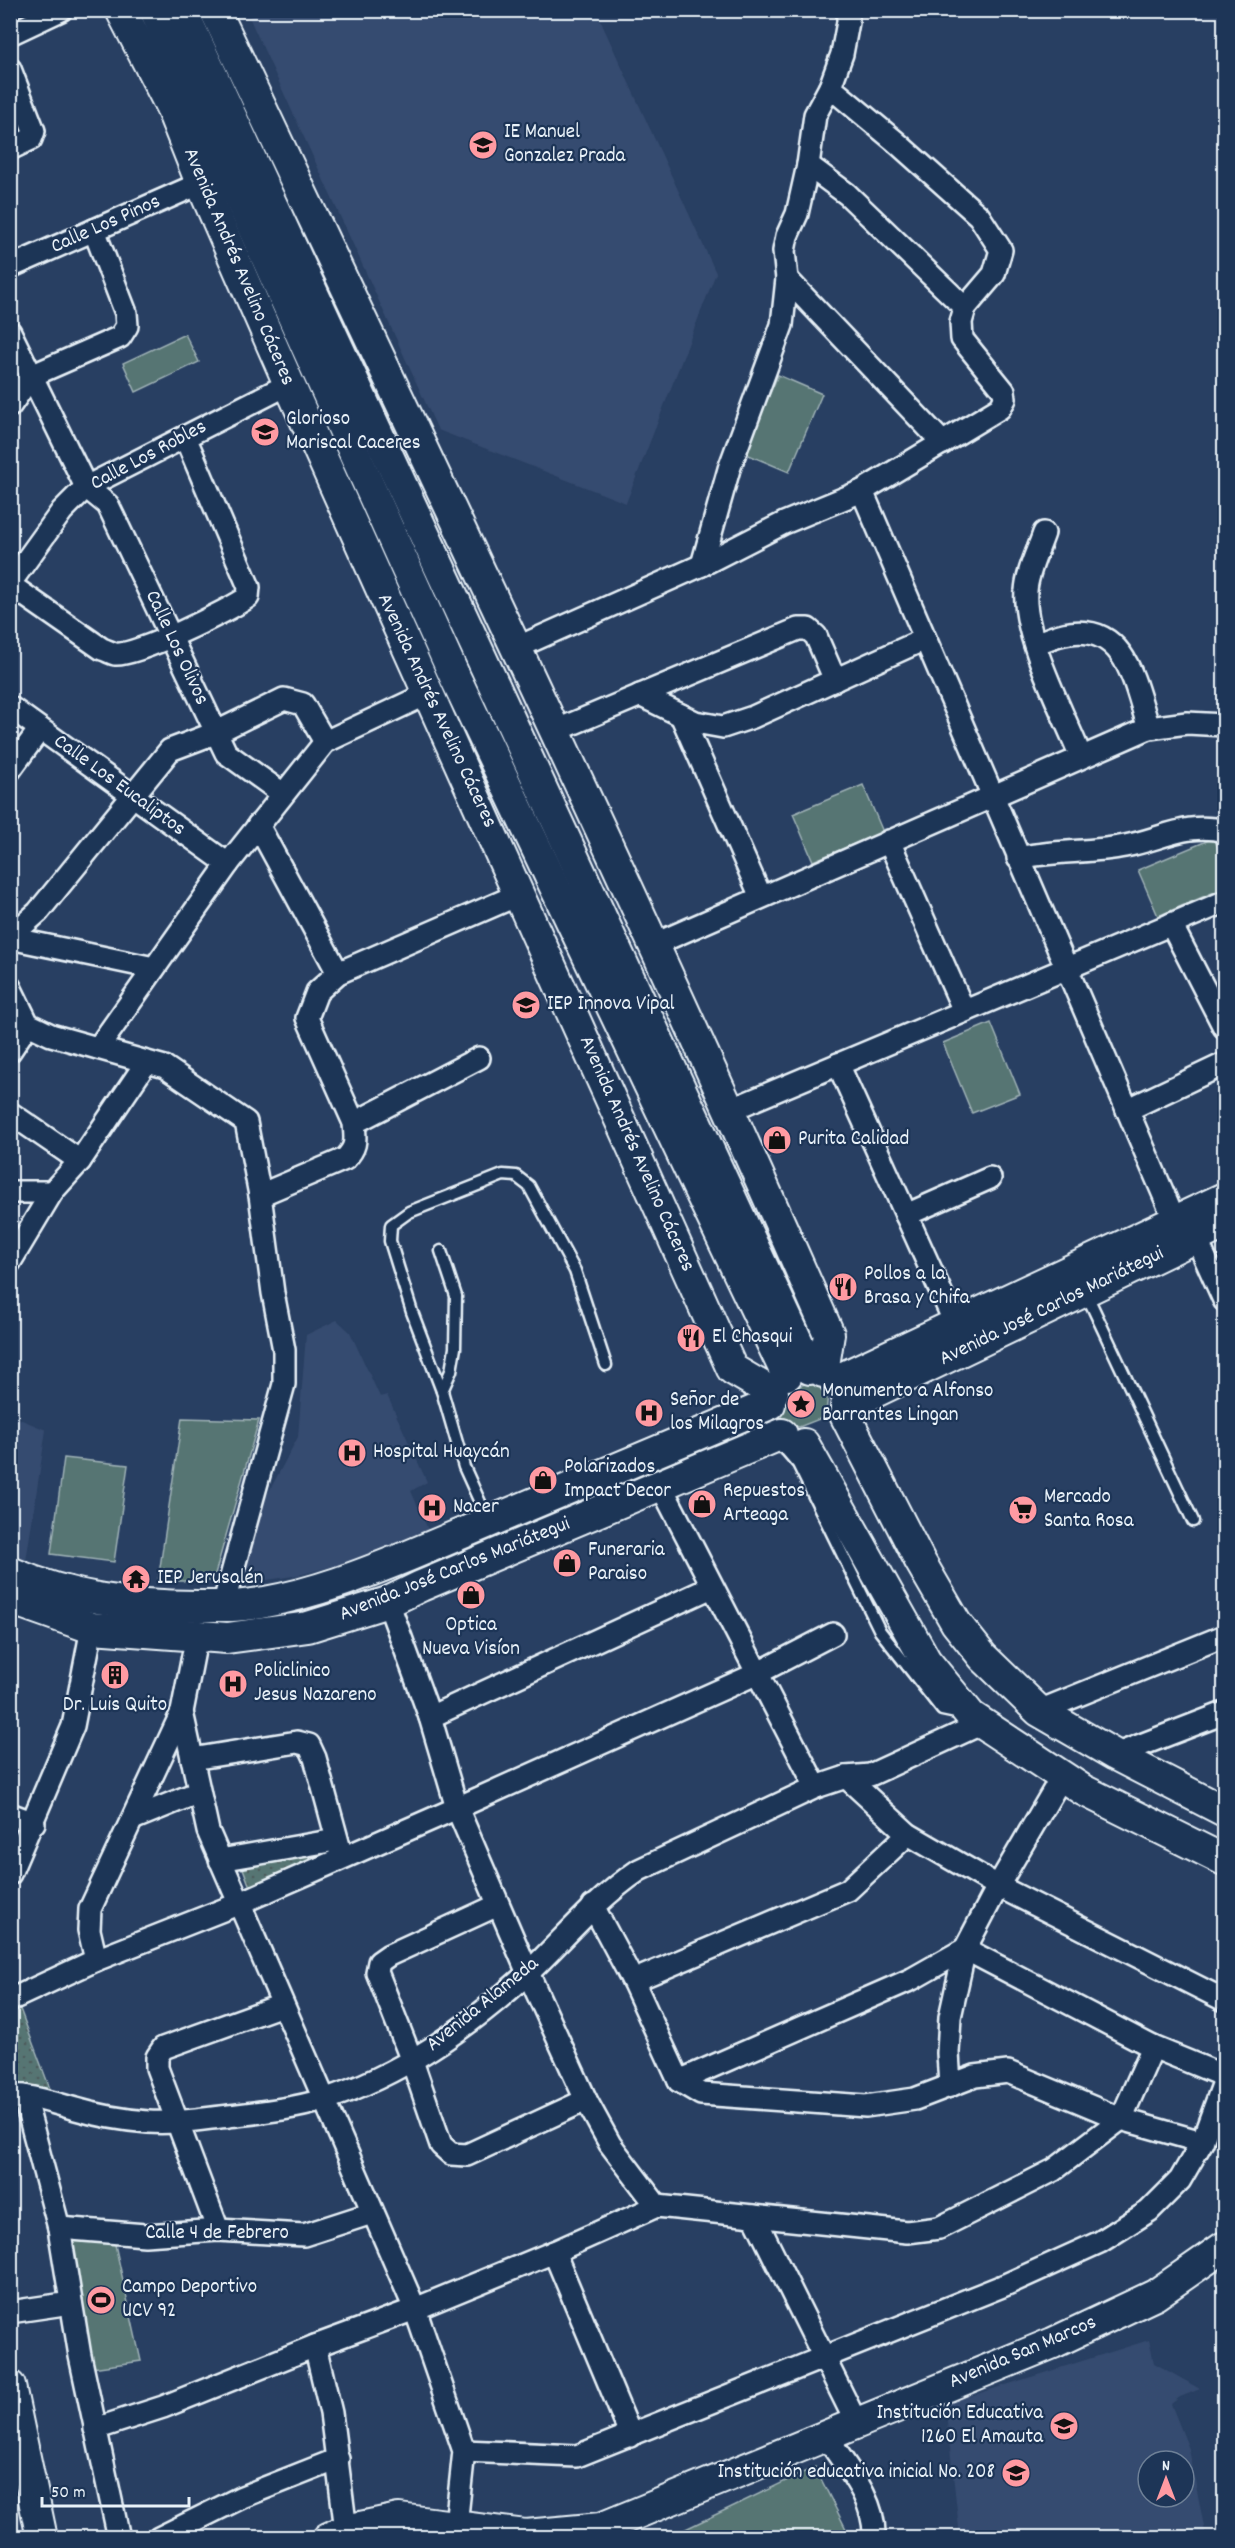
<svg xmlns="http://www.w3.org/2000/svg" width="1235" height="2548" font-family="Dekko,sans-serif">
  <defs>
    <pattern id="grass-dots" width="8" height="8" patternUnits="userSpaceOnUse" patternTransform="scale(1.5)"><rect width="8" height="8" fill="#567473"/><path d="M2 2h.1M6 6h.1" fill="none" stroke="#4d5c5c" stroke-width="1.8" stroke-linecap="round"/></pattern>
  </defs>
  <rect width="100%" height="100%" fill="#283f62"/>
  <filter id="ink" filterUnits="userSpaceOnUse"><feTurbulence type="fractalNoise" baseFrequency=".0167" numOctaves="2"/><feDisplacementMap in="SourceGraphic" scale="12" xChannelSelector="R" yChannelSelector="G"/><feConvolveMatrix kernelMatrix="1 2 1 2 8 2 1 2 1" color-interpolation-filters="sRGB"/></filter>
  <g filter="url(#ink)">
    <!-- built -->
    <g fill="#364b6f" fill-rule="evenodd">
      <path d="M263 11H596L716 273 626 503 438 430 249 17Z"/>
      <path d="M337 1320 350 1332 380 1397 387 1395 427 1482 411 1491 430 1534 334 1566 299 1575 243 1584 257 1514 298 1437 306 1335Z"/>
      <path d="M10 1415 46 1430 26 1561 11 1554Z"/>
      <path d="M1149 2340 1154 2363 1200 2389 1180 2397 1171 2404 1189 2449 1206 2537H960L945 2404ZM1148 2461H1184V2497H1148Z"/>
    </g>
    <!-- grass -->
    <g fill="url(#grass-dots)" stroke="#9fb2b6" stroke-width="1.5">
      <path d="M351 1844 250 1887 241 1863Z"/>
      <path d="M20 2009 52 2094 11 2088 10 2014Z"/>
    </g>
    <!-- park -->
    <g fill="#567473" stroke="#9fb2b6" stroke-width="1.5">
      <path d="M185 334 199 362 136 392 123 363Z"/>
      <path d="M778 375 822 394 789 472 744 453Z"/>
      <path d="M863 785 883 832 813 861 793 814Z"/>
      <path d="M1214 838 1224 863V888L1158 916 1138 870Z"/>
      <path d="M991 1023 1020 1094 972 1113 943 1043Z"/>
      <path d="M810 1382C829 1386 831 1403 822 1418L799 1427 782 1422 777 1416 783 1392Z"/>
      <path d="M182 1418 259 1420 213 1581H158Z"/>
      <path d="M64 1458 128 1465 114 1562 51 1554Z"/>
      <path d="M64 2238 114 2240 141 2361 85 2369Z"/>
      <path d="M815 2467 850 2537 671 2536Z"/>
    </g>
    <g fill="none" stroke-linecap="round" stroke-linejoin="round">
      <!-- lane casing -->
      <g stroke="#e8f1f8" stroke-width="15">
        <g id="lane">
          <path d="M441 1251 456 1296 455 1348 451 1371 442 1391"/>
          <path d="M1085 1291 1193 1521"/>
          <path d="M774 1443 786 1450 798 1464 880 1631 942 1710 961 1714"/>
          <path d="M488 1520 464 1467 442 1391 412 1312 390 1241 391 1225 409 1212 503 1175 516 1176 529 1186 575 1271 606 1365"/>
        </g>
      </g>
      <!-- street casing -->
      <g stroke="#e8f1f8" stroke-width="26">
        <g id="street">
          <path d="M10 34 61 10"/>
          <path d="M10 69 34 131 31 139 10 149"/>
          <path d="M808 165 847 194 965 308"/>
          <path d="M10 267 201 183"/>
          <path d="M787 279 943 443"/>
          <path d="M10 332 86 487 108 505 226 753 283 794"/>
          <path d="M10 406 31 376 120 337 127 326 126 313 94 230"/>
          <path d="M862 491 1175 1221 1196 1238 1224 1300"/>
          <path d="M1044 533C1038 551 1027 572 1026 591 1022 636 1064 714 1081 757"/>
          <path d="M702 565 729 469 782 325 787 279 784 251 787 236 797 214 808 165 815 115 830 87 842 54 848 22V10"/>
          <path d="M10 583 62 511 86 487 289 384"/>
          <path d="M10 585 102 649C106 650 111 653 115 654 135 657 230 610 248 597L249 587 185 437"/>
          <path d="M1035 644C1046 640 1058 634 1070 633 1128 625 1135 688 1149 728"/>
          <path d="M516 648 702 565 784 523 862 491 1000 408 1005 399 1004 391 962 339 961 322 965 308 994 274 1001 250 979 216 895 141 830 87"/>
          <path d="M640 695 695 722 723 727 753 717 925 639"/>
          <path d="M10 707 228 864"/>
          <path d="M681 715 761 897"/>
          <path d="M555 731 798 629H808L816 636 835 680"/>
          <path d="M10 770 40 729"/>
          <path d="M258 825 338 973"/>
          <path d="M889 841 964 1011"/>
          <path d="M1018 858C1053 850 1090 853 1125 846 1159 840 1189 821 1224 831"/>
          <path d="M1171 924 1224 1027"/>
          <path d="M10 937 38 912 170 750 215 733 284 699 303 704 325 742"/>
          <path d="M10 938 154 968"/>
          <path d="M653 945 1149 728 1187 723 1224 725"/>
          <path d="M10 987 28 1024 51 1035 165 1067 246 1122 260 1195 273 1293 284 1350V1384L223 1606"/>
          <path d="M98 1048 228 864 325 742 427 694"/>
          <path d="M10 1051 28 1024"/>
          <path d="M838 1064 955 1323"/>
          <path d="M730 1110 1224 902"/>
          <path d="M1127 1110 1224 1064"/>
          <path d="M10 1113 80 1161"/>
          <path d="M354 1123 479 1058"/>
          <path d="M10 1192H52"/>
          <path d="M260 1195 345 1159C358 1146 355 1139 354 1123L307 1018 317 992 338 973 520 894"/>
          <path d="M906 1215 990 1178"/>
          <path d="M10 1262 52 1192 80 1161 146 1063"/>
          <path d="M661 1486 816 1787"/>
          <path d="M388 1602 430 1717 457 1808 528 1973 586 2100 610 2144 657 2206"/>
          <path d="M1039 1711 1224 1636"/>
          <path d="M182 1712 208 1831 415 2309 464 2451 456 2525"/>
          <path d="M430 1717 712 1587"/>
          <path d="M1115 1755 1224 1713"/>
          <path d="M192 1759 297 1742 309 1745 315 1758 342 1857"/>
          <path d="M846 1777 908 1834 998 1886 1224 2000"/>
          <path d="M10 1814 34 1823"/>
          <path d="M135 1818 199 1792"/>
          <path d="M220 1860 336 1840"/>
          <path d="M10 1874 73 1726 92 1628"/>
          <path d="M498 1905 389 1955 379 1962 377 1972 412 2061 441 2145 451 2154 467 2155 586 2100"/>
          <path d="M593 1906 633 1981 679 2081 701 2094 866 2106 915 2099 975 2076 1008 2072 1121 2119 1202 2142"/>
          <path d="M96 1960 89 1930 90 1909 182 1712 197 1635"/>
          <path d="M633 1981 848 1890 908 1834"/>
          <path d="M10 2000 96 1960 238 1904 457 1808 756 1674 833 1634"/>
          <path d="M679 2081 912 1979 965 1949 1153 2047 1224 2076"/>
          <path d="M950 2086 948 2053 950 2017 965 1949 998 1886 1061 1778"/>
          <path d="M10 2095C32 2096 52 2102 72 2108 96 2115 123 2120 148 2122 175 2124 202 2119 229 2116 261 2112 293 2109 323 2100 401 2075 466 2029 526 1975 564 1939 595 1900 639 1870L816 1787 846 1777 870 1775 983 1723"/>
          <path d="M24 2096 59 2228 80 2356 119 2538"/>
          <path d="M754 2216 856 2422"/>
          <path d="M59 2228 145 2235 218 2230 304 2235 372 2213"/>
          <path d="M218 2230 157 2068V2057L163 2048 282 2005"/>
          <path d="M554 2252 631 2436"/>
          <path d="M10 2312 71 2303"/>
          <path d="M315 2346 331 2413 347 2538"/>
          <path d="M95 2429 163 2407 315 2346 415 2309 554 2252 657 2206 907 2232 939 2228 1054 2170 1121 2119 1153 2047"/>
          <path d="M825 2435C845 2466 876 2499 874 2538"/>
          <path d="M464 2451 577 2456 1005 2285 1100 2242 1149 2211 1180 2180 1202 2142 1224 2082"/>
          <path d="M159 2538 242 2497 338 2459"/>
        </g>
      </g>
      <!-- secondary casing -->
      <g stroke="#e8f1f8" stroke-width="34">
        <g id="secondary">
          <path d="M121 10 170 105 201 183 289 384 732 1369 773 1393"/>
          <path d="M155 10 456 679 787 1375"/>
          <path d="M182 10 810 1369"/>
          <path d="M215 10C423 450 633 889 829 1334L823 1372"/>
          <path d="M835 1381 1224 1198"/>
          <path d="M846 1406 1224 1224"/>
          <path d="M845 1415 920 1561 956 1623 983 1657 1039 1711 1115 1755 1224 1811"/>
          <path d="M804 1444 926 1661 971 1716 1083 1790 1224 1860"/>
          <path d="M10 1572C70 1598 132 1606 197 1606 220 1606 243 1607 265 1602 315 1593 361 1575 408 1556L770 1404"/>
          <path d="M10 1599 92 1628 227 1638 308 1627 388 1602 421 1586 782 1434"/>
          <path d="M10 2386 42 2538"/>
          <path d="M328 2538 346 2530 399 2519 526 2535 601 2528 1053 2343 1155 2295 1224 2247"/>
        </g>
      </g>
      <!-- lane -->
      <use href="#lane" stroke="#1d3557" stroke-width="10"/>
      <!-- street -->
      <use href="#street" stroke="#1d3557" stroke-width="21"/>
      <!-- secondary -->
      <use href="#secondary" stroke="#1d3557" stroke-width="30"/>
    </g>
  </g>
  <!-- icons -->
  <defs>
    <g id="school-disc" transform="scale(1.5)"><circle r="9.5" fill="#ff9aa2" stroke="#1d3557"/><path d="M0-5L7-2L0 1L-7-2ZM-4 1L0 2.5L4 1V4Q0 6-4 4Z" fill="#111"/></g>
    <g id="shop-disc" transform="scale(1.5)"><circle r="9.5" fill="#ff9aa2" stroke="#1d3557"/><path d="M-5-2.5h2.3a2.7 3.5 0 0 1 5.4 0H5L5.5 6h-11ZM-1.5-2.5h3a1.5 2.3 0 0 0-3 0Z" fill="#111"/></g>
    <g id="restaurant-disc" transform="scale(1.5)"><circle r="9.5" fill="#ff9aa2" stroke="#1d3557"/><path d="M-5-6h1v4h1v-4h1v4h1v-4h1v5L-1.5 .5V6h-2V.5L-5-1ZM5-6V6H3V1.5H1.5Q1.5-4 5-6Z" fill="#111"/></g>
    <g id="sight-disc" transform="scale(1.5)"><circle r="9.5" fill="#ff9aa2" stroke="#1d3557"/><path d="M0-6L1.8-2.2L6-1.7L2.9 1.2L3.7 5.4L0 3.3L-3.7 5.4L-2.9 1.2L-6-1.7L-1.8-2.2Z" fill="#111"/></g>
    <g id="hospital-disc" transform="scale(1.5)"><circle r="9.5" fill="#ff9aa2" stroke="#1d3557"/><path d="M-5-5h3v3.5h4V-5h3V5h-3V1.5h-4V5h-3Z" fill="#111"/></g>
    <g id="supermarket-disc" transform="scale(1.5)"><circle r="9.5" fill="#ff9aa2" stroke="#1d3557"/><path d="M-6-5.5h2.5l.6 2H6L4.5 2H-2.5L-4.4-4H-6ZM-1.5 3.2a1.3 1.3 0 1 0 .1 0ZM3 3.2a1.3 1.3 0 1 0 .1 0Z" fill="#111"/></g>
    <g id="temple-disc" transform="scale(1.5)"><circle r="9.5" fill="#ff9aa2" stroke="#1d3557"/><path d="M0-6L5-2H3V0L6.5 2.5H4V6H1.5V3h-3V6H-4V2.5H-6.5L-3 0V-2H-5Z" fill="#111"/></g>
    <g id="building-disc" transform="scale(1.5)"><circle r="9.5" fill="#ff9aa2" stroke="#1d3557"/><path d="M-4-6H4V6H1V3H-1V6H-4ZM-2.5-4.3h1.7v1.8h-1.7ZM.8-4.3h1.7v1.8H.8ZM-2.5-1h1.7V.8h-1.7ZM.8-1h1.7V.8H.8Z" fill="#111"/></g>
    <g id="stadium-disc" transform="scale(1.5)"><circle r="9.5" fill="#ff9aa2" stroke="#1d3557"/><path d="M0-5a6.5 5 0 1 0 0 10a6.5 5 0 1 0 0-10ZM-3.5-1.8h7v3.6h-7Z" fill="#111"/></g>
  </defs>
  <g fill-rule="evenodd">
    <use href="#school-disc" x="483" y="145"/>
    <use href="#school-disc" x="265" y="432"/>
    <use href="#school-disc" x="526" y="1005"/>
    <use href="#shop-disc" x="777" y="1140"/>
    <use href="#restaurant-disc" x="843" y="1287"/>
    <use href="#restaurant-disc" x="691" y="1338"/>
    <use href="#sight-disc" x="801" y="1404"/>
    <use href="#hospital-disc" x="649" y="1413"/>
    <use href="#hospital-disc" x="352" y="1453"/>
    <use href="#shop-disc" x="543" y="1480"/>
    <use href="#shop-disc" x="702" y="1504"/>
    <use href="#hospital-disc" x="432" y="1508"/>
    <use href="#supermarket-disc" x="1023" y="1510"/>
    <use href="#shop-disc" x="567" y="1563"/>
    <use href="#temple-disc" x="136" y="1579"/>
    <use href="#shop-disc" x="471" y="1595"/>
    <use href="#building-disc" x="115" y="1675"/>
    <use href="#hospital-disc" x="233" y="1684"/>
    <use href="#stadium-disc" x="101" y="2300"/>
    <use href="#school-disc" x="1064" y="2426"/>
    <use href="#school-disc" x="1016" y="2473"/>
  </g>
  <g text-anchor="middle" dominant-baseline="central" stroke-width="4.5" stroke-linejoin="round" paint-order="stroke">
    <!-- poi labels -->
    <g font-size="21" fill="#e8f1f8" stroke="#1d3557" text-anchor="start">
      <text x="504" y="133">IE Manuel<tspan x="504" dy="24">Gonzalez Prada</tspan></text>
      <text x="286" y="420">Glorioso<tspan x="286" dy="24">Mariscal Caceres</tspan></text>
      <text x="547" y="1005">IEP Innova Vipal</text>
      <text x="798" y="1140">Purita Calidad</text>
      <text x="864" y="1275">Pollos a la<tspan x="864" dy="24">Brasa y Chifa</tspan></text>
      <text x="712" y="1338">El Chasqui</text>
      <text x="822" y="1392">Monumento a Alfonso<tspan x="822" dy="24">Barrantes Lingan</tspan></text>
      <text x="670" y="1401">Señor de<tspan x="670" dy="24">los Milagros</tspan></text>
      <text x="373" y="1453">Hospital Huaycán</text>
      <text x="564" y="1468">Polarizados<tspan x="564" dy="24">Impact Decor</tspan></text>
      <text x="723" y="1492">Repuestos<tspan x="723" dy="24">Arteaga</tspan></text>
      <text x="1044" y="1498">Mercado<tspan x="1044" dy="24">Santa Rosa</tspan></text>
      <text x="453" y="1508">Nacer</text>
      <text x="588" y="1551">Funeraria<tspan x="588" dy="24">Paraiso</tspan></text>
      <text x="157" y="1579">IEP Jerusalén</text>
      <text x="471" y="1626" text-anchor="middle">Optica<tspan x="471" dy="24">Nueva Visíon</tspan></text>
      <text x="254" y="1672">Policlinico<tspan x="254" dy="24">Jesus Nazareno</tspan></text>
      <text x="115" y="1706" text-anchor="middle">Dr. Luis Quito</text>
      <text x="122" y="2288">Campo Deportivo<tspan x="122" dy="24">UCV 92</tspan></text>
      <text x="1043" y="2414" text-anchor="end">Institución Educativa<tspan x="1043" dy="24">1260 El Amauta</tspan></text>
      <text x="995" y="2473" text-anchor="end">Institución educativa inicial No. 208</text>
    </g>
    <!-- street labels -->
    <g font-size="21" fill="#e8f1f8" stroke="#1d3557">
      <text transform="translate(106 225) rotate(-24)">Calle Los Pinos</text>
      <text transform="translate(238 267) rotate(67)">Avenida Andrés Avelino Cáceres</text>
      <text transform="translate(149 456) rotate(-28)">Calle Los Robles</text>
      <text transform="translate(176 648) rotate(65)">Calle Los Olivos</text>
      <text transform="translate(436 711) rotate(65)">Avenida Andrés Avelino Cáceres</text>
      <text transform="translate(119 786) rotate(36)">Calle Los Eucaliptos</text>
      <text transform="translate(636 1154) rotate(66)">Avenida Andrés Avelino Cáceres</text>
      <text transform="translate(1052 1307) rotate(-26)">Avenida José Carlos Mariátegui</text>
      <text transform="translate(455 1570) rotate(-22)">Avenida José Carlos Mariátegui</text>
      <text transform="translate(483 2005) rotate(-39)">Avenida Alameda</text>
      <text x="217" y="2234">Calle 4 de Febrero</text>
      <text transform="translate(1023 2353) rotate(-23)">Avenida San Marcos</text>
    </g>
  </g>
  <!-- margin -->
  <rect width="1235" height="2548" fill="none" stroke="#1d3557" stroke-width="36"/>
  <rect x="18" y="18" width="1199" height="2512" fill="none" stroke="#e8f1f8" stroke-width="2" filter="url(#ink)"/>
  <!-- north arrow -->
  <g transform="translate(1166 2479)"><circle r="28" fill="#1d3557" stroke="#6e8097" stroke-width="1.5"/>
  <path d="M0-4.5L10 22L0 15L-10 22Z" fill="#ff9aa2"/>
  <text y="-9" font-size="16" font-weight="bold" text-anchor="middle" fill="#e8f1f8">N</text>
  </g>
  <!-- scale -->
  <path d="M42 2497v9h147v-9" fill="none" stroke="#e8f1f8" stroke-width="3"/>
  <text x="51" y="2497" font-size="18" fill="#e8f1f8" stroke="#1d3557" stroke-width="4.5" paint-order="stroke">50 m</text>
</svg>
